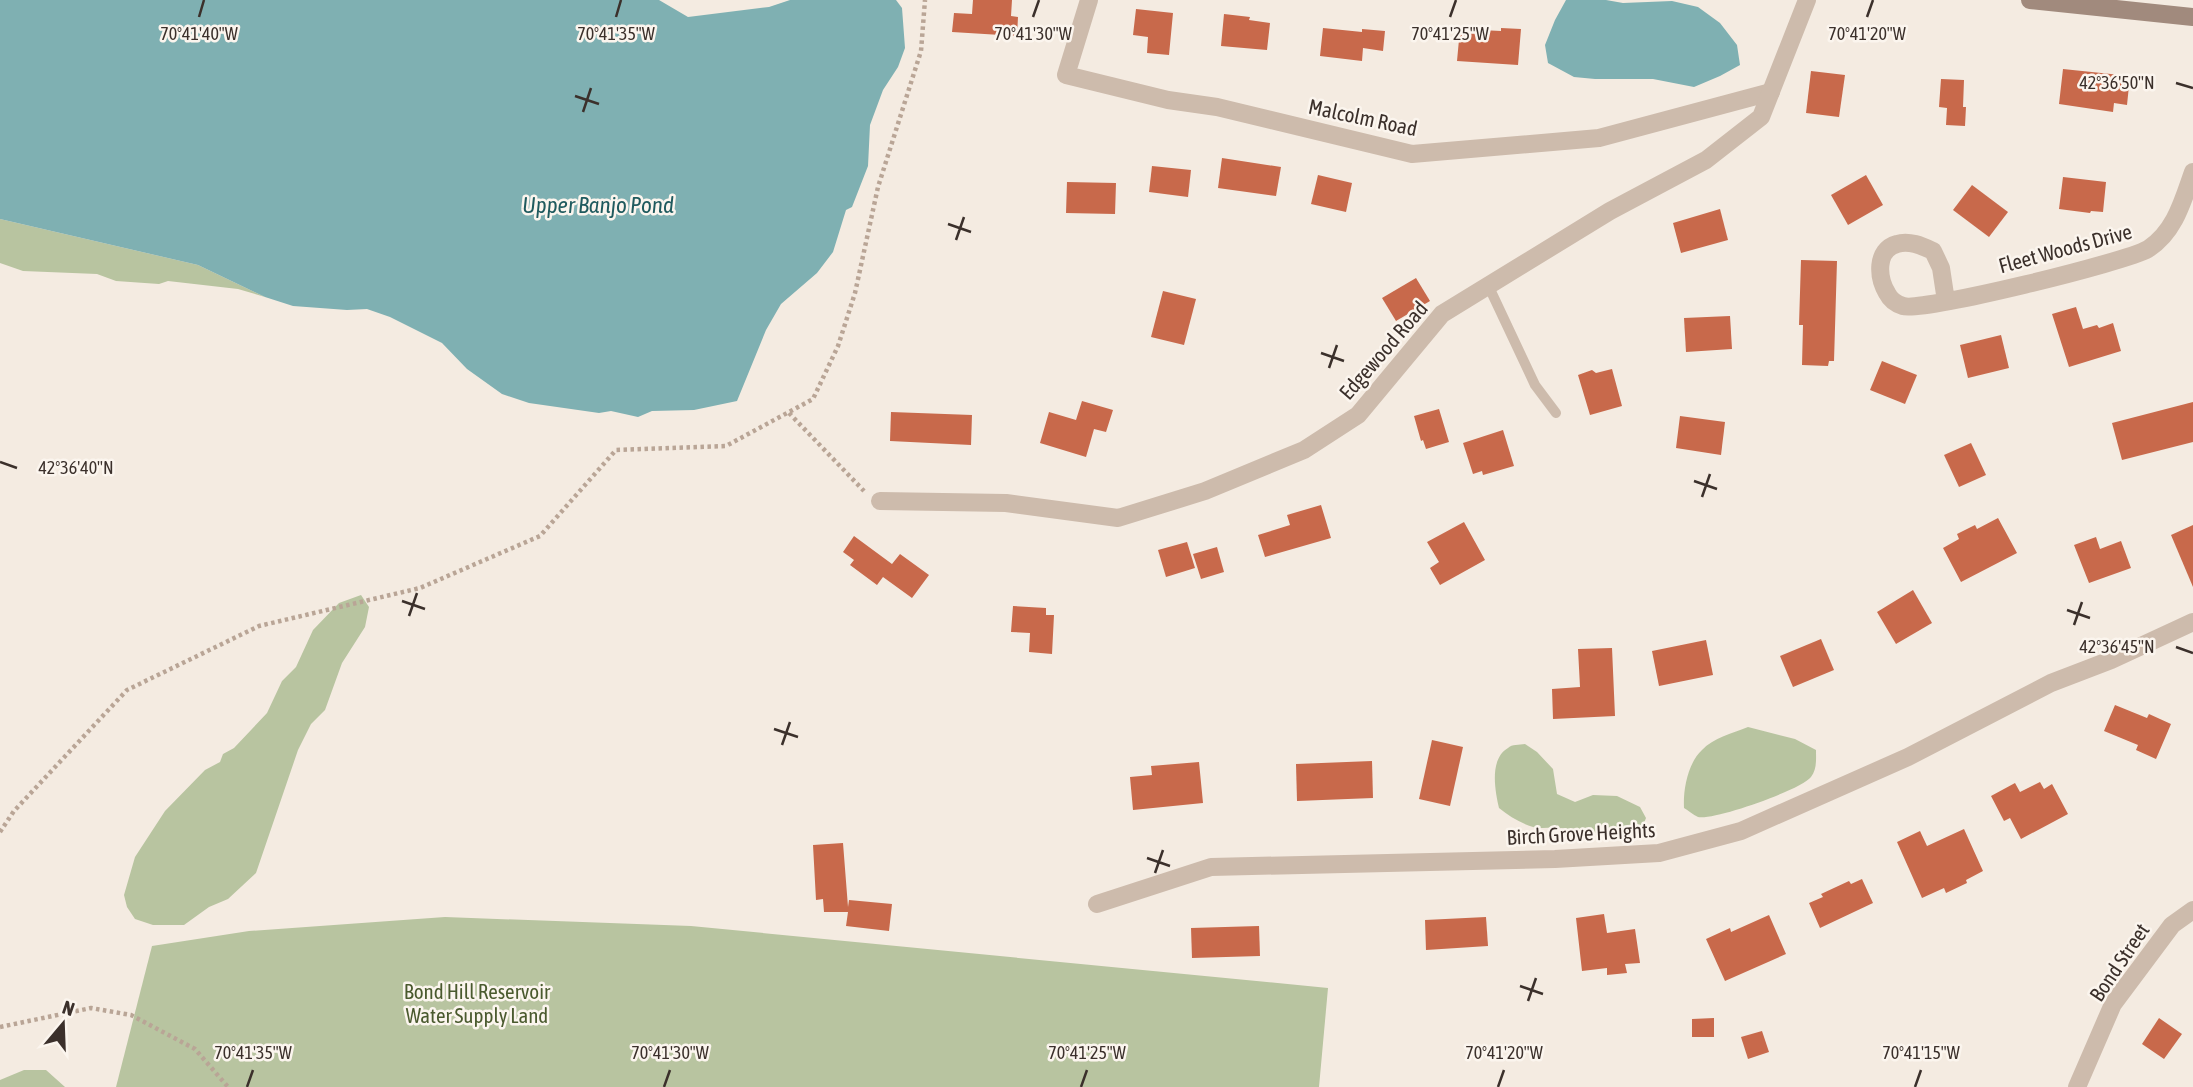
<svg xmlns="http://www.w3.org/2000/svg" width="2193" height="1087" font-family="'Asap Condensed',sans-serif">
  <rect width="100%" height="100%" fill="#f4ebe1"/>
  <!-- green -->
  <g fill="#b8c4a0">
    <path d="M0 219 198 265 265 297 238 289 168 281 159 284 116 281 97 274 23 271 0 263Z"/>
    <path d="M361 595 369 607 365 627 342 663 325 710 311 724 298 750 256 873 228 899 209 907 184 925H153L135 919 127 907 124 895 135 857 165 811 205 770 220 762 223 754 234 748 267 713 282 681 296 667 313 630 339 603Z"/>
    <path d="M1748 727 1795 739 1816 750C1816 760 1817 769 1811 777 1801 790 1713 821 1698 817 1693 815 1688 810 1684 808 1683 789 1688 763 1702 750 1713 738 1733 733 1748 727Z"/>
    <path d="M1525 744 1537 752 1553 769 1557 794 1575 802 1593 795 1617 796 1640 807 1646 818 1641 830C1612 839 1588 830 1560 828 1551 827 1541 829 1533 827 1520 823 1509 816 1499 808 1495 791 1489 759 1508 748 1512 744 1519 745 1525 744Z"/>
    <path d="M445 917 691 926 1328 988 1319 1087H116L152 946 249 931Z"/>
    <path d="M24 1070H46L65 1087H0V1080Z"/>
  </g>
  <!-- water -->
  <g fill="#7fb0b2">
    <path d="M0 0H659L688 17 769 7 790 0H896L902 8 905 48 898 67 883 90 870 125 868 166 852 207 846 210 833 252 817 273 781 304 766 330 737 401 694 410 652 411 638 417 611 411 599 413 529 403 502 394 467 369 442 343 390 317 367 309 347 310 293 306 265 297 198 265 0 219Z"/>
    <path d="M1566 0H1606L1623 3 1672 1 1698 7 1720 23 1737 45 1740 65 1720 76 1694 87 1653 79H1595L1574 77 1548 63 1545 45 1555 20Z"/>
  </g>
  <!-- building -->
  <g fill="#c8694b">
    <path d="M973 0H1012L1011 16 1018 17 1017 36 952 32 954 13 972 14Z"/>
    <path d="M1136 9 1173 13 1169 55 1147 53 1148 37 1133 35Z"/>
    <path d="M1224 14 1250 17 1249 20 1270 23 1267 50 1221 46Z"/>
    <path d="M1323 28 1362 32V29L1385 31 1383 51 1363 48 1362 61 1320 56Z"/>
    <path d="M1501 28 1521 29 1518 65 1457 61 1460 29 1501 31Z"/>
    <path d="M2063 69 2130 76 2127 105 2114 103 2113 112 2059 104Z"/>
    <path d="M1811 71 1845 75 1839 117 1806 113Z"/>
    <path d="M1941 79 1964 80 1963 107H1966L1965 126 1946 125 1947 108 1939 107Z"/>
    <path d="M1222 158 1281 167 1276 196 1218 188Z"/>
    <path d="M1152 166 1191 170 1188 197 1149 192Z"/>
    <path d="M1318 175 1352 183 1346 212 1311 204Z"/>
    <path d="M1866 175 1883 205 1848 225 1831 195Z"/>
    <path d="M2063 177 2106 182 2103 212 2091 211 2090 213 2059 209Z"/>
    <path d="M1067 182 1116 183 1115 214 1066 213Z"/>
    <path d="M1972 185 2008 212 1989 237 1953 210Z"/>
    <path d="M1720 209 1728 240 1681 253 1673 223Z"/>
    <path d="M1801 260 1837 261 1834 361H1829L1828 366 1802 365 1803 325H1799Z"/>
    <path d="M1416 278 1430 301 1396 321 1382 298Z"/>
    <path d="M1163 291 1196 299 1184 345 1151 337Z"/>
    <path d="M2076 307 2083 329 2097 325 2099 328 2113 323 2121 351 2069 367 2052 314Z"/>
    <path d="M1730 316 1732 349 1686 352 1684 318Z"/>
    <path d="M2001 335 2009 368 1968 378 1960 345Z"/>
    <path d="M1882 361 1917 375 1905 404 1870 390Z"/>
    <path d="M1612 369 1622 406 1590 415 1578 375 1592 370 1596 373Z"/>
    <path d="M1082 401 1113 410 1106 432 1094 429 1086 457 1040 443 1049 412 1076 420Z"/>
    <path d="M2193 402V442L2122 460 2112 423Z"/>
    <path d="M1439 409 1449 442 1426 449 1423 440 1421 441 1414 416Z"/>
    <path d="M891 412 972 415 971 445 890 441Z"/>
    <path d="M1680 416 1725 422 1721 455 1676 448Z"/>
    <path d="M1503 430 1514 466 1483 475 1482 471 1473 474 1463 443Z"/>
    <path d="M1971 443 1986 475 1959 487 1944 455Z"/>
    <path d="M1321 505 1331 538 1265 557 1258 535 1290 525 1287 515Z"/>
    <path d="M1998 518 2017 553 1961 582 1943 548 1959 539 1957 534 1975 525 1977 529Z"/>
    <path d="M1464 522 1485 560 1440 585 1430 568 1439 562 1427 542Z"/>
    <path d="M2193 525V587L2171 535Z"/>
    <path d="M854 536 892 564 900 554 929 575 912 598 883 577 877 585 850 565 854 560 843 552Z"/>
    <path d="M2096 537 2100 549 2121 541 2131 568 2089 583 2074 545Z"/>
    <path d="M1187 542 1195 568 1166 577 1158 550Z"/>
    <path d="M1217 547 1224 572 1201 579 1193 554Z"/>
    <path d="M1913 590 1932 623 1896 644 1877 612Z"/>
    <path d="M1013 606 1046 608V615H1054L1052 654 1029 652 1030 633 1011 632Z"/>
    <path d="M1821 639 1834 670 1793 687 1780 656Z"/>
    <path d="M1706 640 1713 675 1659 686 1652 651Z"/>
    <path d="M1612 648 1615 716 1553 719 1552 689 1580 687 1578 649Z"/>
    <path d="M2115 705 2147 718 2149 714 2171 724 2156 759 2136 750 2138 745 2104 731Z"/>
    <path d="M1432 740 1463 747 1450 806 1419 799Z"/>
    <path d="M1372 761 1373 798 1297 801 1296 764Z"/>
    <path d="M1199 762 1203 803 1133 810 1130 777 1152 775 1151 766Z"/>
    <path d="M2040 782 2044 789 2052 784 2068 814 2021 839 2010 818 2004 821 1991 796 2015 783 2020 792Z"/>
    <path d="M1964 829 1983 871 1966 880 1967 883 1946 893 1944 888 1922 898 1897 842 1920 831 1927 846Z"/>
    <path d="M843 843 848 907 849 900 892 904 889 931 846 926 848 912H824L823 899 816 900 813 845Z"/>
    <path d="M1862 879 1873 903 1820 928 1809 903 1823 897 1821 894 1849 881 1851 884Z"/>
    <path d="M1604 914 1607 933 1635 929 1640 963 1625 964 1627 973 1607 975V968L1582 971 1576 918Z"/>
    <path d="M1769 915 1786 954 1725 981 1706 939 1730 928 1731 932Z"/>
    <path d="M1486 917 1488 946 1426 950 1425 920Z"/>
    <path d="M1259 926 1260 956 1192 958 1191 928Z"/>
    <path d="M1714 1018V1037H1692V1019Z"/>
    <path d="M2159 1018 2182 1034 2164 1059 2142 1044Z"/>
    <path d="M1762 1031 1769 1052 1748 1059 1741 1037Z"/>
  </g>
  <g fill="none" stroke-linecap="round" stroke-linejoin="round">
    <!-- path -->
    <g stroke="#b9a596" stroke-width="4.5" stroke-dasharray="3.5 3.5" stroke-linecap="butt">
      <path d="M789 413 864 491"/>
      <path d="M0 832 14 811 127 690 259 626 420 588 540 536 616 450 726 446 813 399 838 346 855 293 878 187 921 51 925 0"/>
      <path d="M0 1027 91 1008 131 1015 195 1049 228 1087"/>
    </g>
    <!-- lane -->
    <path stroke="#cdbbac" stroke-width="10" d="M1488 285 1535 385 1556 413"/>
    <!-- street -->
    <g stroke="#cdbbac" stroke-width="18">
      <path d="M1089 0 1066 75 1168 100 1217 107 1412 154 1599 138 1771 92"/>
      <path d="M1946 301 1941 268 1933 251C1922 246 1909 240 1897 244 1875 250 1878 278 1887 293 1890 299 1896 304 1903 306 1923 312 2126 262 2148 249 2175 232 2183 200 2193 172"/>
      <path d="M880 501 1006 503 1118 518 1205 491 1304 450 1358 415 1442 314 1610 211 1706 160 1761 117 1807 0"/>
      <path d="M1097 904 1211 867 1555 859 1659 853 1741 831 1908 757 2051 683 2111 660 2193 622"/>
      <path d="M2077 1087 2113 1004 2172 925 2193 910"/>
    </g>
    <!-- secondary -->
    <path stroke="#a18a7d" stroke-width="18" d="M2030 0 2193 17"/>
  </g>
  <!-- ticks -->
  <path fill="none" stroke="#3b302b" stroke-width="2.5" d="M199 17 204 0M616 17 621 0M1033 17 1039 0M1450 17 1456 0M1867 17 1873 0M2176 83 2193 88M575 96 599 104M583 112 591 88M948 224 971 232M956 240 964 217M1321 353 1344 361M1329 368 1337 345M0 462 17 468M1694 481 1717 489M1702 497 1710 474M402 601 425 609M2067 610 2090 618M409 616 417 593M2074 625 2082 602M2176 647 2193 653M774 729 798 737M782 745 790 722M1147 858 1170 866M1155 873 1163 850M1520 986 1543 994M1528 1001 1536 978M247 1087 253 1070M664 1087 670 1070M1081 1087 1087 1070M1498 1087 1504 1070M1915 1087 1921 1070"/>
  <g text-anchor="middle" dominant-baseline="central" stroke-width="5" stroke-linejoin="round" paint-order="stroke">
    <!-- street labels -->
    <g font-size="21" fill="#3b302b" stroke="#fbf5ee">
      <text transform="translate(1363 117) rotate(12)">Malcolm Road</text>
      <text transform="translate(2065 248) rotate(-15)">Fleet Woods Drive</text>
      <text transform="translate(1383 350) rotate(-49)">Edgewood Road</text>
      <text transform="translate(1581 833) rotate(-3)">Birch Grove Heights</text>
      <text transform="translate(2119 962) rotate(-56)">Bond Street</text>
    </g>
    <!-- park labels -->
    <g font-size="21" fill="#4a5a2e" stroke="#fbf5ee">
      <text x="477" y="991">Bond Hill Reservoir<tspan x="477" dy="24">Water Supply Land</tspan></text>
    </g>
    <!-- water labels -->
    <g font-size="23" font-style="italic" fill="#1f5a5e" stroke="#fbf5ee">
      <text x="598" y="205">Upper Banjo Pond</text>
    </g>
  </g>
  <g font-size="18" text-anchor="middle" fill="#3b302b" stroke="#fbf5ee" stroke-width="5" stroke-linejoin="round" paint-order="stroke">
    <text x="199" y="40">70°41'40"W</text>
    <text x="616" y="40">70°41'35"W</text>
    <text x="1033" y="40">70°41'30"W</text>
    <text x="1450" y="40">70°41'25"W</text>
    <text x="1867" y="40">70°41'20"W</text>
    <text x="2117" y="89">42°36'50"N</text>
    <text x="76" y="474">42°36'40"N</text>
    <text x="2117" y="653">42°36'45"N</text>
    <text x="253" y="1059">70°41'35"W</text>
    <text x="670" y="1059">70°41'30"W</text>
    <text x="1087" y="1059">70°41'25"W</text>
    <text x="1504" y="1059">70°41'20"W</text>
    <text x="1921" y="1059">70°41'15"W</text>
  </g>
  <!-- north arrow -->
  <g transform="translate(63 1024) rotate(19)" stroke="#fbf5ee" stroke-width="5" paint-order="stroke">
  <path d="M0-5L12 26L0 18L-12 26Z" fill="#3b302b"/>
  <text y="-10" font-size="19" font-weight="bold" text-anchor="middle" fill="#3b302b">N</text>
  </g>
</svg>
